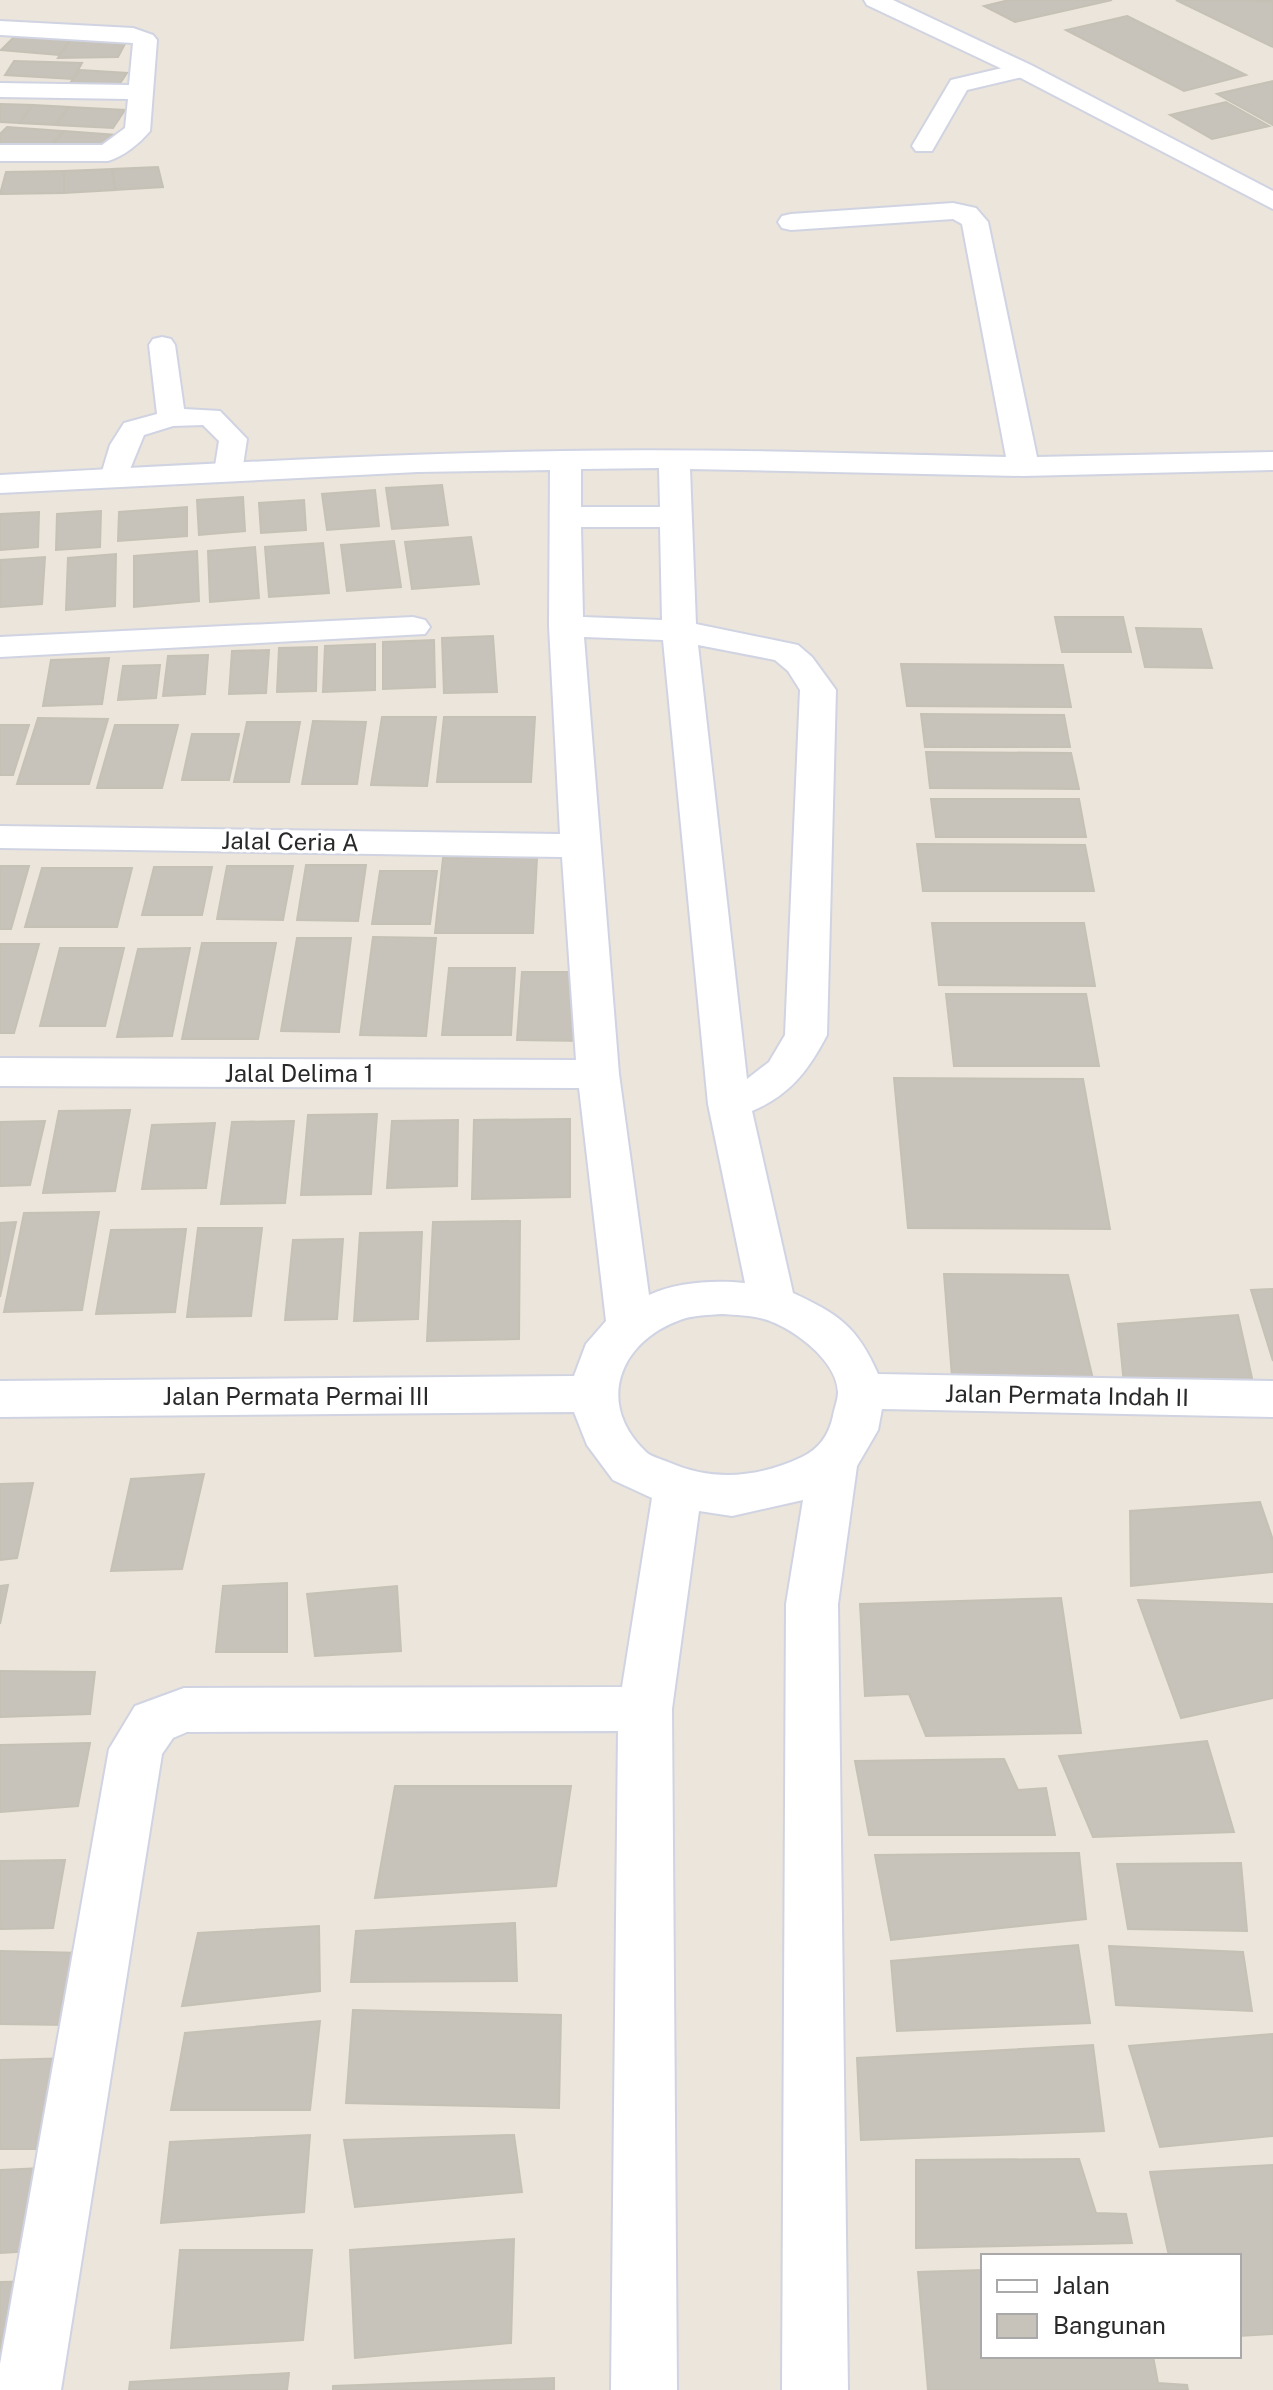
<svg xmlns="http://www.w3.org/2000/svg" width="1273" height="2390" font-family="'Public Sans',sans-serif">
  <rect width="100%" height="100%" fill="#ebe5db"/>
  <!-- building -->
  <g fill="#c7c3ba" stroke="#c6c1b5" stroke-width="2">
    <path d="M1009 0H1112L1015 22 984 6Z"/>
    <path d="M1176 0 1273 1V47Z"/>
    <path d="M1127 16 1246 75 1184 91 1066 30Z"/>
    <path d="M15 36 70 40 59 55 1 50Z"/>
    <path d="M70 40 126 42 118 57 58 58Z"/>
    <path d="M14 61 82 63 73 79 5 75Z"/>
    <path d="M80 70 127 73 119 85 70 83Z"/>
    <path d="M1273 81V125L1217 94Z"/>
    <path d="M1226 102 1269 126 1212 139 1170 115Z"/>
    <path d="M0 104 33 105 19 123 0 122Z"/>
    <path d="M33 105 69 107 56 125 19 123Z"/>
    <path d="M69 107 125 110 113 128 56 125Z"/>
    <path d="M7 127 64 131 49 148 0 144V134Z"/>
    <path d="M64 131 119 135 104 152 49 148Z"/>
    <path d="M158 167 163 187 115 190 112 169Z"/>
    <path d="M112 169 115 190 64 193V171Z"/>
    <path d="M64 171V193L0 194 6 172Z"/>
    <path d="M442 485 448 525 392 529 386 488Z"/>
    <path d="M375 490 379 526 327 530 322 494Z"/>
    <path d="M243 497 245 531 199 535 197 500Z"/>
    <path d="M304 500 306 530 261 533 259 503Z"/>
    <path d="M187 507V536L118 541 119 512Z"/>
    <path d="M101 511 100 547 56 550 57 514Z"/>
    <path d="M39 512 38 547 0 550V514Z"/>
    <path d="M471 537 479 584 412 589 405 542Z"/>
    <path d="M394 541 401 587 347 591 341 545Z"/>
    <path d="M323 543 329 593 269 597 265 547Z"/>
    <path d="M255 547 259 598 210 602 208 551Z"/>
    <path d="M197 551 199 601 134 607V556Z"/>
    <path d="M116 554 115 606 66 610 68 558Z"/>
    <path d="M45 557 42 604 0 607 1 560Z"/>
    <path d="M1055 617H1123L1131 652H1062Z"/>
    <path d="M1136 628 1201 629 1212 668 1145 667Z"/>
    <path d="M493 636 497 692 444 693 442 638Z"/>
    <path d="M434 640 435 687 383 689V642Z"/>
    <path d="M375 644V690L323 692 325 646Z"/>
    <path d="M317 647 316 691 277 692 279 648Z"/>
    <path d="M269 650 266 693 229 694 232 651Z"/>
    <path d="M208 655 205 694 163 696 168 656Z"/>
    <path d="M109 658 102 704 43 706 51 660Z"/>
    <path d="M901 664 1063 665 1071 707 907 706Z"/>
    <path d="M160 665 156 698 118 700 123 666Z"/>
    <path d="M921 714 1064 715 1070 747H925Z"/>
    <path d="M382 717H436L427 786 371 785Z"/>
    <path d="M444 717H535L531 782H437Z"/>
    <path d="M38 718 108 719 89 784H17Z"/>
    <path d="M313 721 366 722 357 784H302Z"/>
    <path d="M247 722H300L289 782H234Z"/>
    <path d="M0 725H29L13 775H0Z"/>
    <path d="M115 725H178L162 788H97Z"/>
    <path d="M192 734H239L229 780H182Z"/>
    <path d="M926 752 1071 753 1079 789 930 788Z"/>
    <path d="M931 799H1079L1086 837H936Z"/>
    <path d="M917 844 1085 845 1094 891H923Z"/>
    <path d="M443 858H537L533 933H435Z"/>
    <path d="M306 865H366L358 921 297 920Z"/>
    <path d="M0 866H29L11 929H0Z"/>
    <path d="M227 866H293L283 920 217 919Z"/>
    <path d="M154 867H212L202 915H142Z"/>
    <path d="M42 868H132L117 927H25Z"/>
    <path d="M380 871H437L430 924H372Z"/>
    <path d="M932 923H1084L1095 986 939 985Z"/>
    <path d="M373 937 436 938 426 1036 360 1035Z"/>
    <path d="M297 938H351L339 1032 281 1031Z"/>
    <path d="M202 943H276L258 1039H182Z"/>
    <path d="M0 944H39L14 1033H0Z"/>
    <path d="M60 948H124L105 1026H40Z"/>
    <path d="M190 948 172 1036 117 1037 138 949Z"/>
    <path d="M449 968H515L511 1035H442Z"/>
    <path d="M522 972H589L587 1041 517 1040Z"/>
    <path d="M946 994H1086L1099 1066H954Z"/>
    <path d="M894 1078 1083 1079 1110 1229 908 1228Z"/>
    <path d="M130 1110 115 1191 43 1193 59 1111Z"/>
    <path d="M377 1114 371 1194 301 1195 308 1115Z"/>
    <path d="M570 1119V1197L472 1199 474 1120Z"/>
    <path d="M458 1120 457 1186 387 1188 392 1121Z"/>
    <path d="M45 1121 30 1185 0 1186V1122Z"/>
    <path d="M294 1121 285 1203 221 1204 232 1122Z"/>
    <path d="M215 1123 206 1188 142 1189 152 1125Z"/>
    <path d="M99 1212 82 1310 4 1312 24 1213Z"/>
    <path d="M520 1221 519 1339 427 1341 433 1222Z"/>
    <path d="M16 1222 0 1297V1223Z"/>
    <path d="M198 1228H262L251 1316 187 1317Z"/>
    <path d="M186 1229 175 1312 96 1314 111 1230Z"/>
    <path d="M422 1232 418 1319 354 1321 360 1233Z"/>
    <path d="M343 1239 337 1319 285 1320 293 1240Z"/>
    <path d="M944 1274 1068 1275 1093 1379 953 1390Z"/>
    <path d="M1273 1289V1361L1251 1290Z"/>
    <path d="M1238 1315 1252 1378 1124 1384 1118 1324Z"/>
    <path d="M204 1474 182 1569 111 1571 131 1479Z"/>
    <path d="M33 1483 17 1558 0 1560V1484Z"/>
    <path d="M1260 1502 1273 1540V1572L1131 1586 1130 1511Z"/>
    <path d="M287 1583V1652H216L223 1586Z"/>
    <path d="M8 1585 0 1624V1586Z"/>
    <path d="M397 1586 401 1651 315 1656 307 1594Z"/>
    <path d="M1061 1598 1081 1733 926 1736 909 1694 865 1696 860 1604Z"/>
    <path d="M1138 1600 1273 1604V1698L1181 1718Z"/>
    <path d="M0 1671 95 1672 90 1714 0 1717Z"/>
    <path d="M1207 1741 1234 1832 1093 1837 1059 1756Z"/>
    <path d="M90 1743 78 1806 0 1812V1745Z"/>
    <path d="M1004 1759 1018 1790 1046 1788 1055 1835H869L855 1761Z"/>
    <path d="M395 1786H571L556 1886 375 1898Z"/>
    <path d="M1079 1853 1086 1919 891 1940 875 1855Z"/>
    <path d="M65 1860 53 1928 0 1929V1861Z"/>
    <path d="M1241 1863 1247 1931 1128 1929 1117 1864Z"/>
    <path d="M515 1923 517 1981 351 1982 356 1931Z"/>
    <path d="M319 1926 320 1991 182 2006 198 1933Z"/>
    <path d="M1078 1945 1090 2023 897 2031 891 1961Z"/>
    <path d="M1109 1946 1243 1952 1252 2011 1116 2005Z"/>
    <path d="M0 1951 83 1953 68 2025 0 2024Z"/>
    <path d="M353 2010 561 2015 559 2108 346 2103Z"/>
    <path d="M320 2021 310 2110H171L185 2033Z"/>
    <path d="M1273 2034V2136L1160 2147 1129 2046Z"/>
    <path d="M1093 2045 1104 2131 861 2140 857 2058Z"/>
    <path d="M74 2058 61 2149H0V2060Z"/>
    <path d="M310 2135 304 2212 161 2223 170 2142Z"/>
    <path d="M514 2135 522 2192 355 2207 344 2140Z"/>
    <path d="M1079 2159 1096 2213 1126 2214 1132 2243 916 2248V2160Z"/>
    <path d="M1273 2165V2334L1239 2336V2256H1169L1150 2172Z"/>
    <path d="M41 2168 32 2251 0 2253V2170Z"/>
    <path d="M514 2239 511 2343 355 2358 350 2250Z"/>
    <path d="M180 2250H312L303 2340 171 2348Z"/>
    <path d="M983 2270V2356H1153L1158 2383 1187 2385 1188 2390H928L918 2272Z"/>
    <path d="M43 2281 0 2367V2282Z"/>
    <path d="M289 2373 287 2390H129L130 2382Z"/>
    <path d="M554 2378V2390H333V2386Z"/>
  </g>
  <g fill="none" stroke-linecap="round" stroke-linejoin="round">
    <!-- lane casing -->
    <g stroke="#d0d3e2" stroke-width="4">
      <g id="lane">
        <path d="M1023 63 1034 70 1031 75 967 90 932 151H916L912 146 951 80Z"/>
        <path d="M162 337 171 339 175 345 184 409 220 411 247 439 242 472 238 478 228 480 218 478 214 472 219 441 203 425 173 426 144 435 124 484 114 487 104 484 100 478 110 445 124 423 157 414 149 345 153 339Z"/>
      </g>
    </g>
    <!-- street casing -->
    <g stroke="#d0d3e2" stroke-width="4">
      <g id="street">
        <path d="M0 21 133 28 153 35 157 40 150 131C140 143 123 157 108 161H0V145H102L125 128 128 99 0 97V83L129 85 133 43 0 35Z"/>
        <path d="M953 203 976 208 988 222 1037 457 1273 452V470L1023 476 690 469 696 624 798 645 812 657 836 690 827 1035C808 1071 790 1095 752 1111L793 1293C838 1314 857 1326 878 1374L1273 1381V1417L882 1409 878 1430 857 1466 838 1604 848 2390H782L786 1604 803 1500 732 1516 699 1511 672 1709 677 2390H611L618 1731 187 1732 173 1738 162 1754 61 2390H0V2364L109 1749 135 1706 184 1688 622 1687 652 1498 613 1480 587 1445 574 1412 0 1417V1381L574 1376 586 1344 606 1321 579 1088 0 1086V1058L576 1060 562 857 0 848V826L560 834 549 626 550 470 418 472 0 493V475C188 465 375 454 563 451 711 448 858 454 1006 457L962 224 953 219 791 230 782 228 778 222 782 216 791 214ZM659 468 660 507H581V469ZM581 527H660L662 620 583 617ZM584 637 663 640 708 1104 745 1283C714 1280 677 1282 649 1295L619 1074ZM698 645 775 660 788 671 800 690 785 1035 769 1062 747 1079ZM722 1314C735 1315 751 1315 764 1319 792 1327 837 1360 838 1392 838 1400 834 1409 833 1416 829 1435 819 1449 802 1457 757 1478 713 1482 668 1462 661 1459 651 1457 646 1452 595 1404 619 1342 680 1320 693 1315 709 1315 722 1314Z"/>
        <path d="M413 617 425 620 430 627 425 634 0 657V637Z"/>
      </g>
    </g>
    <!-- secondary casing -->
    <g stroke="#d0d3e2" stroke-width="4">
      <path id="secondary" d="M864 0H893L1031 65 1273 191V209L1015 75 867 5Z"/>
    </g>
    <!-- lane -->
    <use href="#lane" fill="#fff" fill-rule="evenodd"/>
    <!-- street -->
    <use href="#street" fill="#fff" fill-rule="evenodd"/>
    <!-- secondary -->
    <use href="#secondary" fill="#fff" fill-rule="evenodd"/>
  </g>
  <g text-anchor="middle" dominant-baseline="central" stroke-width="6" stroke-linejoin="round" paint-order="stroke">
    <!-- street labels -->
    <g font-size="24" fill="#292929" stroke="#fff">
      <text transform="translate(290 841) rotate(1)">Jalal Ceria A</text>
      <text x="299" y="1073">Jalal Delima 1</text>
      <text transform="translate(1067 1395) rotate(1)">Jalan Permata Indah II</text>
      <text x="296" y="1396">Jalan Permata Permai III</text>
    </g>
  </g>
  <!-- legend -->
  <rect x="981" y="2254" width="260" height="104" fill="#ffffff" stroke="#a9a9a9" stroke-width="2"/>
  <rect x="997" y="2280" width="40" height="12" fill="#ffffff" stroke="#a9a9a9" stroke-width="2"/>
  <text x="1053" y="2294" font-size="24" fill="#292929">Jalan</text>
  <rect x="997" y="2314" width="40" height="24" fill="#c7c3ba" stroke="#a9a9a9" stroke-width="2"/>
  <text x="1053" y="2334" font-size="24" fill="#292929">Bangunan</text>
</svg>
